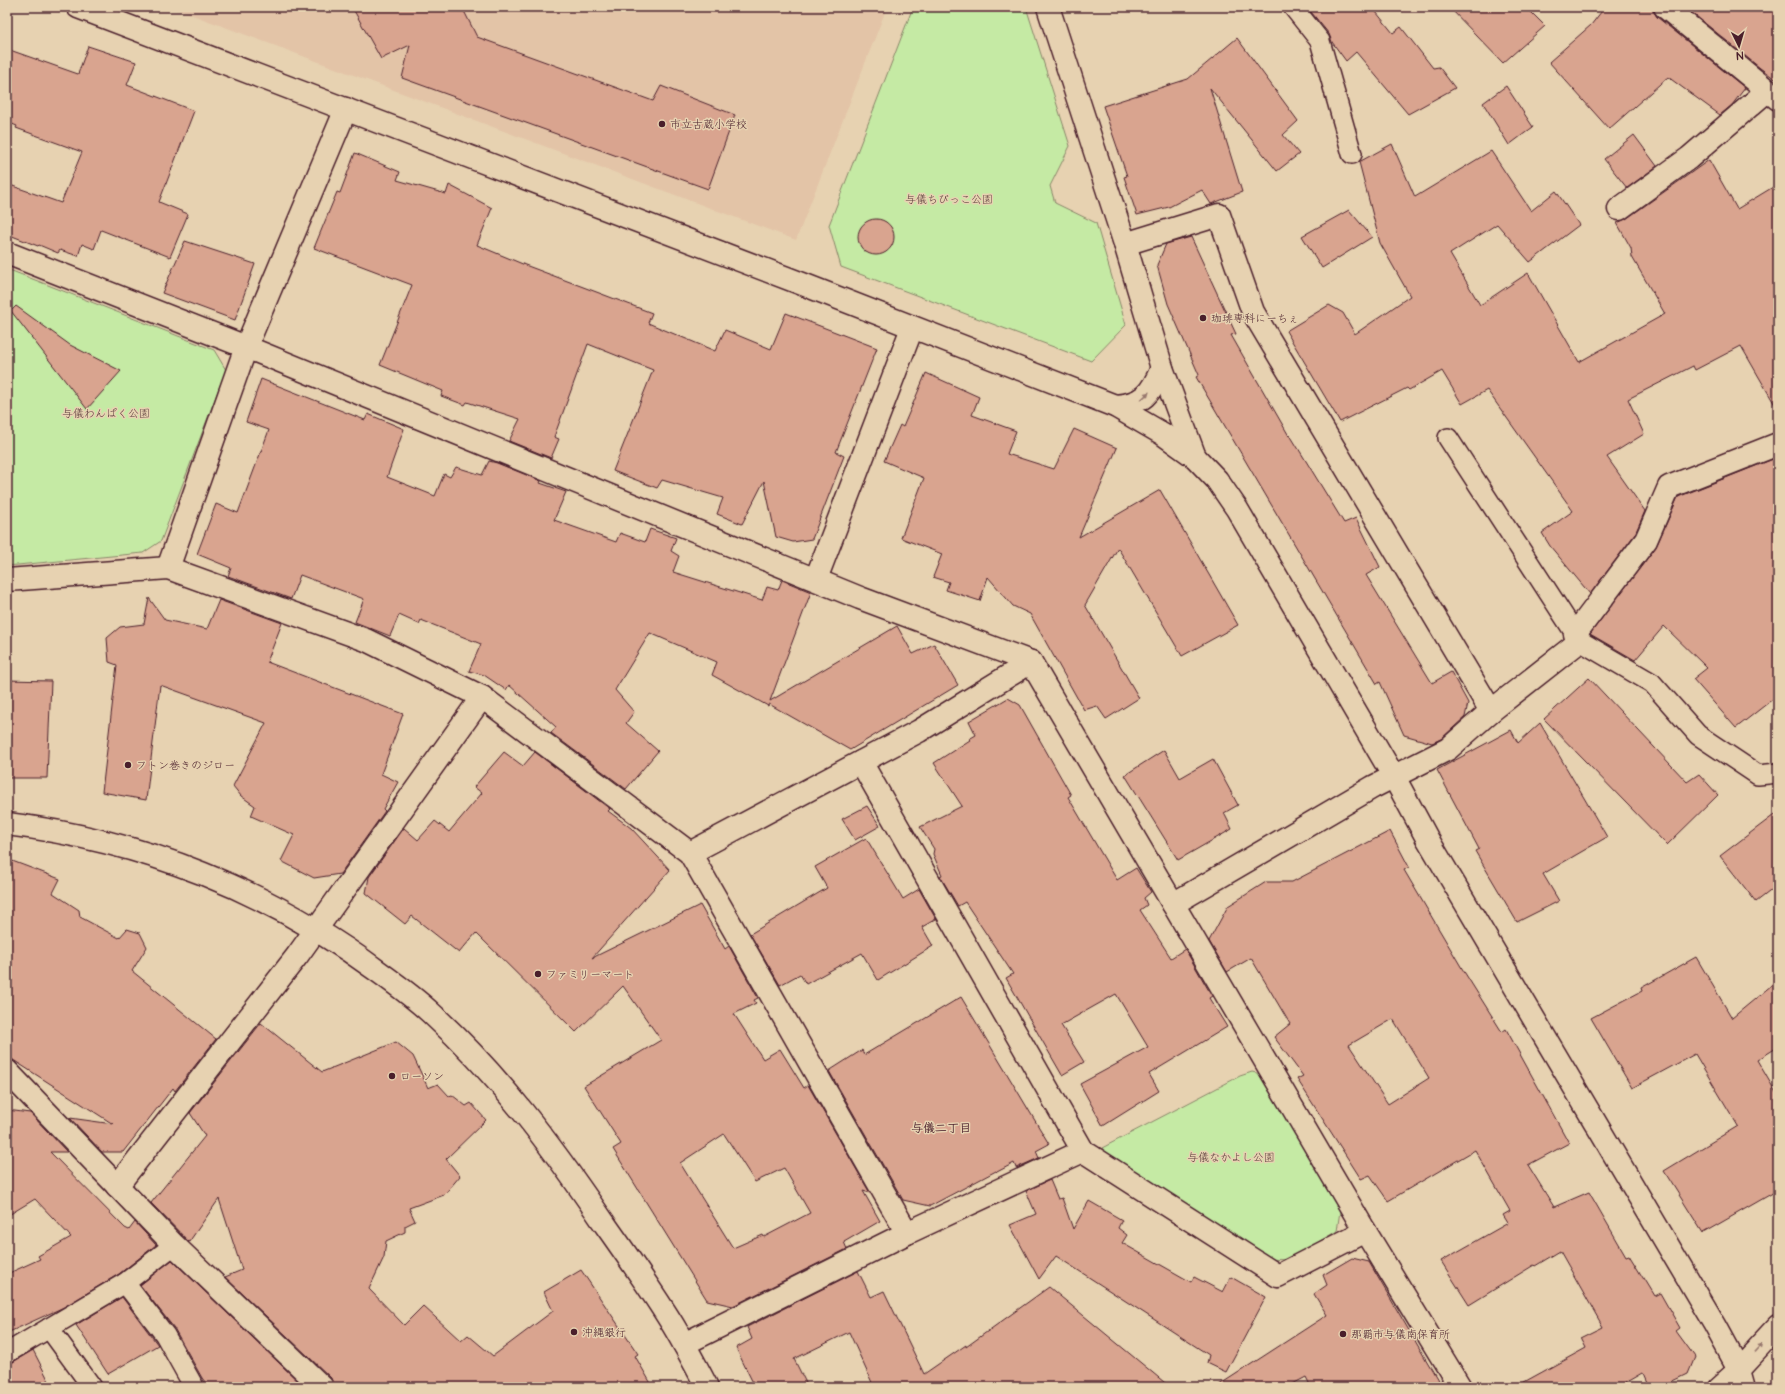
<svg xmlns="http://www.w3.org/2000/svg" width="1785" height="1394" font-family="'Architects Daughter','Klee One',sans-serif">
  <rect width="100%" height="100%" fill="#e7d2b1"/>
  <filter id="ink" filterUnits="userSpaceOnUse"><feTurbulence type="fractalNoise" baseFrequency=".025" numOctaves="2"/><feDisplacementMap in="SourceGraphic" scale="8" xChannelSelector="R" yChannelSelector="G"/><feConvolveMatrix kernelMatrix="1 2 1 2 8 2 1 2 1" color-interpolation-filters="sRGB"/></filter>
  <g filter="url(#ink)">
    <!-- built -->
    <path fill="#e3c4a7" d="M171 7H887L796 240Z"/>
    <!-- green -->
    <g fill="#c5eaa4" stroke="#888468">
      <path d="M913 7H1026L1070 146 1050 186 1055 203 1096 223 1126 325 1091 361 841 267 829 225Z"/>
      <path d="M7 269 214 350 226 370 161 541 143 553 7 566Z"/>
      <path d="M1252 1072 1261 1074 1340 1211 1337 1231 1288 1260 1267 1259 1113 1165 1102 1148 1240 1076Z"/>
    </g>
    <!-- building -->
    <g fill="#d9a48f" stroke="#4a1f2b" fill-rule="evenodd">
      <path d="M352 7H462L477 37 653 101 661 86 735 115 708 189 402 78 410 45 381 59Z"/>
      <path d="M1307 7H1372L1393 33 1401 27 1433 68 1439 67 1455 88 1408 114 1356 52 1346 61 1332 42 1329 34Z"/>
      <path d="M1449 7H1526L1545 26 1503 63Z"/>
      <path d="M1605 7H1653L1654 12 1657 17 1745 88 1732 105 1720 115 1668 77 1609 129 1549 62 1591 25Z"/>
      <path d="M1685 7H1778V81L1760 68Z"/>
      <path d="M1237 38 1298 121 1283 135 1299 154 1277 171 1210 88 1242 192 1211 204 1202 190 1169 207 1137 215 1124 177 1127 176 1103 106 1188 79Z"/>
      <path d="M88 46 136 62 127 85 194 111 159 202 188 214 170 257 101 230 94 249 82 244 78 256 60 250 58 253 39 245 38 246 7 234V184L61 203 82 152 16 128 17 126 7 122V49L78 74Z"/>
      <path d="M1506 86 1533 127 1509 145 1483 103Z"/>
      <path d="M1634 135 1657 166 1627 188 1604 159Z"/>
      <path d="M1392 144 1415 197 1491 151 1531 211 1556 191 1579 225 1530 262 1497 224 1450 254 1480 305 1528 273 1579 362 1665 314 1632 257 1631 248 1617 223 1626 219 1709 160 1737 209 1778 184V410L1741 346 1695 370 1693 366 1628 399 1644 434 1607 457 1645 511 1635 534 1590 594 1550 546 1542 533 1573 511 1487 390 1462 404 1442 371 1409 390 1407 388 1340 422 1286 331 1329 305 1343 313 1355 334 1410 296 1380 243 1359 162Z"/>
      <path d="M355 153 400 172 397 180 446 194 449 185 492 208 477 245 525 265 652 313 648 323 715 351 725 330 771 349 786 313 877 348 836 452 844 456 812 539 793 542 776 537 764 481 742 524 717 514 723 498 662 480 657 488 613 471 653 370 588 344 554 437 559 439 551 458 509 441 520 419 467 402 465 405 441 396 443 391 380 365 412 285 314 248 337 192 340 193Z"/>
      <path d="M1349 210 1372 237 1322 268 1302 236Z"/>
      <circle cx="876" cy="237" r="18"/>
      <path d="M1191 237 1236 334 1231 335 1289 436 1290 435 1344 523 1356 518 1380 567 1366 575 1432 683 1451 672 1468 703 1465 717 1441 739 1432 743 1404 735 1380 682 1377 684 1196 377 1199 375 1168 304 1157 265 1166 244Z"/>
      <path d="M185 241 255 264 235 320 162 293Z"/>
      <path d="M16 306 70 345 121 371 87 409 11 311Z"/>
      <path d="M926 373 979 397 972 415 1016 431 1007 454 1054 469 1074 429 1117 448 1079 537 1160 490 1238 625 1182 656 1118 548 1085 605 1139 698 1106 719 1097 706 1084 710 1030 614 1013 606 988 577 980 601 946 590 949 582 933 577 942 554 901 538 924 478 884 461 900 425 903 427Z"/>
      <path d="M261 379 365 420 368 414 404 429 387 477 435 496 444 474 450 477 456 467 482 475 489 461 497 463 541 481 540 483 566 492 554 520 616 542 620 533 645 542 650 529 676 538 671 551 679 556 673 572 762 600 767 587 778 590 782 580 811 592 770 701 897 626 913 654 934 644 958 685 850 750 769 704 768 706 712 675 717 662 650 633 615 690 634 712 626 723 658 751 626 789 551 733 556 727 509 685 506 690 484 675 469 671 481 644 421 620 419 624 399 615 390 636 355 622 364 599 300 575 291 599 228 576 231 568 197 554 216 504 238 513 269 430 246 422Z"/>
      <path d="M1778 457V695L1736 728 1693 679 1707 668 1664 626 1635 660 1590 634 1656 547 1678 497Z"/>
      <path d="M149 598 165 620 207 629 219 600 282 623 267 662 403 714 381 774 398 782 383 809 385 811 340 874 314 878 281 861 294 835 251 816 255 806 241 796 233 786 266 723 160 685 146 800 102 792 117 665 109 662 107 638 120 627 144 624Z"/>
      <path d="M1589 678 1687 782 1699 774 1718 795 1667 845 1544 719Z"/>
      <path d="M7 680 51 681 47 778H7Z"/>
      <path d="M1008 698 1020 705 1071 795 1068 797 1117 880 1136 868 1151 892 1144 898 1147 905 1140 910 1171 958 1185 949 1212 996 1209 998 1227 1027 1149 1074 1159 1091 1103 1126 1080 1084 1148 1047 1116 994 1061 1025 1084 1062 1062 1075 1006 978 1013 974 965 902 958 906 940 876 942 875 933 854 934 849 920 827 962 806 934 763 970 740 969 739 976 735 969 721Z"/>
      <path d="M1540 723 1607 837 1543 874 1559 901 1517 922 1475 851 1479 849 1437 770 1511 730 1518 743Z"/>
      <path d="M1164 750 1180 778 1213 759 1238 805 1224 813 1232 829 1178 860 1125 775Z"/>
      <path d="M504 752 523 766 535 752 610 809 608 811 631 828 670 870 592 958 700 905 725 949 729 946 758 998 754 1000 756 1003 734 1014 763 1059 780 1049 804 1088 808 1085 870 1193 863 1191 880 1221 844 1242 847 1249 733 1306 707 1300 613 1149 621 1144 584 1086 661 1040 623 986 576 1032 476 933 459 953 412 916 405 924 366 893 369 877 404 828 418 840 435 821 449 832 482 793 474 787ZM724 1134 755 1182 784 1168 810 1213 764 1237 763 1235 733 1248 680 1163Z"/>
      <path d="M867 806 880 826 855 840 842 819Z"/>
      <path d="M1778 812V885L1756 902 1720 856Z"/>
      <path d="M1390 831 1409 867 1404 870 1463 970 1502 1032 1506 1029 1569 1143 1528 1165 1554 1207 1589 1192 1626 1256 1629 1255 1654 1296 1660 1293 1680 1328 1676 1331 1695 1357 1688 1374 1661 1387H1648L1642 1373 1618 1387H1515L1586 1348 1581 1338 1603 1327 1560 1251 1535 1266 1534 1265 1469 1305 1441 1261 1508 1223 1503 1215 1510 1211 1475 1150 1388 1201 1370 1175 1361 1179 1297 1079 1303 1076 1274 1037 1290 1024 1251 958 1227 972 1209 941 1228 906 1266 882H1292ZM1393 1019 1429 1078 1388 1104 1349 1045Z"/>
      <path d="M866 838 903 899 919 889 936 919 922 927 933 946 878 980 862 953 806 984 800 974 780 985 750 934 827 888 815 867Z"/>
      <path d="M7 859 60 879 53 893 79 910 80 917 119 938 127 929 140 933 147 947 132 971 216 1039 175 1091 173 1088 123 1152H102L70 1118 113 1124 7 1056Z"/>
      <path d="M1696 957 1732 1018 1778 980V1047L1757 1060 1778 1096V1190L1703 1233 1664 1171 1738 1126 1695 1054 1632 1088 1591 1018 1642 991 1641 988Z"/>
      <path d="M961 997 1049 1144 1036 1151 1039 1158 1016 1168 1014 1163 997 1172 996 1171 930 1206 903 1200 829 1071 862 1050 864 1055Z"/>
      <path d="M261 1023 322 1072 396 1042 413 1056 428 1088 438 1084 449 1096 452 1095 466 1106 471 1103 486 1120 446 1159 460 1176 444 1195 409 1208 415 1221 405 1226V1232L386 1241 384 1257 369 1289 404 1325 423 1306 461 1341 468 1335 493 1356 553 1311 544 1292 581 1270 638 1354 635 1356 653 1387H334L331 1378 225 1277 242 1270 219 1199 189 1242 151 1203 205 1136 190 1113Z"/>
      <path d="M7 1110 30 1113 67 1152H50L125 1228 129 1230 135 1222 156 1245 119 1274 64 1307 7 1333V1274L40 1259 38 1256 71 1237 35 1199 7 1216Z"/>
      <path d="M1050 1180 1058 1199 1062 1198 1073 1229 1089 1201 1122 1220 1118 1228 1127 1235 1122 1243 1191 1282 1194 1277 1223 1292 1231 1277 1266 1297 1226 1372 1207 1363 1209 1355 1056 1256 1039 1279 1010 1225 1036 1214 1026 1191Z"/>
      <path d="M1352 1258 1369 1262 1442 1387H1311L1306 1377 1287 1387H1216L1327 1315 1314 1294 1327 1285 1323 1275Z"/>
      <path d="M172 1260 304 1387H209L202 1378 174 1328 140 1285Z"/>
      <path d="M858 1271 871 1297 884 1291 924 1374 966 1345V1347L1049 1287 1170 1387H874L849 1332 794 1359 808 1387H755L736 1348 752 1339 747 1327Z"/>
      <path d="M122 1297 158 1345 108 1374 76 1325Z"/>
      <path d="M33 1350 52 1387H7V1364L13 1362Z"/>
    </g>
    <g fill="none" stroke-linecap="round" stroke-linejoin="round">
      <!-- lane casing -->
      <g stroke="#4a1f2b" stroke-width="22">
        <g id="lane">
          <path d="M1293 7 1320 41 1352 154"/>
          <path d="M1448 438 1580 641 1652 683 1698 735 1758 775 1778 773"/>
          <path d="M125 1283 165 1335 194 1387"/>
          <path d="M49 1328 92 1387"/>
          <path d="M7 1353 125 1283 174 1245"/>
        </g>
      </g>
      <!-- street casing -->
      <g stroke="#4a1f2b" stroke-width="25">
        <g id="street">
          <path d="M1048 7 1125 244 1162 368 1195 457"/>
          <path d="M1665 7 1778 99"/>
          <path d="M1619 209 1689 158 1767 91"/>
          <path d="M1125 244 1219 215 1253 312 1491 711"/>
          <path d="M7 253 246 347 860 598 1031 662 1365 1231 1460 1387"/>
          <path d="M1115 406C1143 404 1151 394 1162 368"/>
          <path d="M168 568 246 347 346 109"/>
          <path d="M816 579 912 328"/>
          <path d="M7 580 168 568 366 640 482 697 690 853 907 1233"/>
          <path d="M1575 634 1646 540 1669 487 1778 444"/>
          <path d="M861 762 1083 1151 1278 1276 1365 1231"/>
          <path d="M690 853 919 731 1031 662"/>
          <path d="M1173 904 1373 787 1448 749 1491 711 1580 641"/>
          <path d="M7 1071 174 1245 322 1387"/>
          <path d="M117 1186 297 956 482 697"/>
          <path d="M684 1344 907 1233 1083 1151"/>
          <path d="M1719 1387 1739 1369 1778 1327"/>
        </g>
      </g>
      <!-- secondary casing -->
      <g stroke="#4a1f2b" stroke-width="25">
        <g id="secondary">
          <path d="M78 7 805 285 1115 406 1163 434 1195 457 1217 480 1237 509 1394 777 1427 838 1715 1325 1739 1369 1744 1387"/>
          <path d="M7 824C142 840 270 891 379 972 397 985 415 998 431 1013 498 1074 551 1145 602 1220 626 1254 651 1289 673 1325 685 1345 696 1366 707 1387"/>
        </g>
      </g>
      <!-- lane -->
      <use href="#lane" stroke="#e7d2b1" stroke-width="19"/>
      <!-- street -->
      <use href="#street" stroke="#e7d2b1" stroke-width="22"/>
      <!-- secondary -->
      <use href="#secondary" stroke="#e7d2b1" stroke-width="22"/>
    </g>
    <!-- one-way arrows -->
    <defs><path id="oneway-solid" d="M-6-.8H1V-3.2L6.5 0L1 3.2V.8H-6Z"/></defs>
    <g fill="#98786e">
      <use href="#oneway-solid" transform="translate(1145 396) rotate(-43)"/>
      <use href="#oneway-solid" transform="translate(1758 1348) rotate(-47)"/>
    </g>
  </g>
  <!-- markers -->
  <g fill="#4a1f2b" stroke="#e7d2b1" stroke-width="1.5">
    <circle cx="662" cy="124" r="4"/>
    <circle cx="1203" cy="318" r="4"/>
    <circle cx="128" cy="765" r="4"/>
    <circle cx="538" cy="974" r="4"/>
    <circle cx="392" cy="1076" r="4"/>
    <circle cx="574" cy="1332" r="4"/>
    <circle cx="1343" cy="1334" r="4"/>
  </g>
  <g text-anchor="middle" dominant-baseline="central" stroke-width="3" stroke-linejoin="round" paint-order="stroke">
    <!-- poi labels -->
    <g font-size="11" fill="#4a1f2b" stroke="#e7d2b1" text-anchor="start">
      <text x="670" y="124">市立古蔵小学校</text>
      <text x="1211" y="318">珈琲専科にーちぇ</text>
      <text x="136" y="765">フトン巻きのジロー</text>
      <text x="546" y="974">ファミリーマート</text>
      <text x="400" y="1076">ローソン</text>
      <text x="582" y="1332">沖縄銀行</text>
      <text x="1351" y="1334">那覇市与儀南保育所</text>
    </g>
    <!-- park labels -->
    <g font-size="11" fill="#5c3d3d" stroke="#e7d2b1">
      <text x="949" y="199">与儀ちびっこ公園</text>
      <text x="106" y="413">与儀わんぱく公園</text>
      <text x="1231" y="1157">与儀なかよし公園</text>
    </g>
    <!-- neighbourhood labels -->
    <g font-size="12" font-weight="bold" fill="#4a1f2b" stroke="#e7d2b1">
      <text x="941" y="1128">与儀二丁目</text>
    </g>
  </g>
  <!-- margin -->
  <rect width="1785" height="1394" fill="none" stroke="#e7d2b1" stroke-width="24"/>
  <rect x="12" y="12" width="1761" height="1370" fill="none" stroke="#4a1f2b" stroke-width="1.5" filter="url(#ink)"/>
  <!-- north arrow -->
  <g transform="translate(1739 46) rotate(175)" stroke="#e7d2b1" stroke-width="3" paint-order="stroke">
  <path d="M0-3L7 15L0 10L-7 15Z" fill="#4a1f2b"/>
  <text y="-6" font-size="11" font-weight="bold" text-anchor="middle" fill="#4a1f2b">N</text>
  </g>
</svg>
